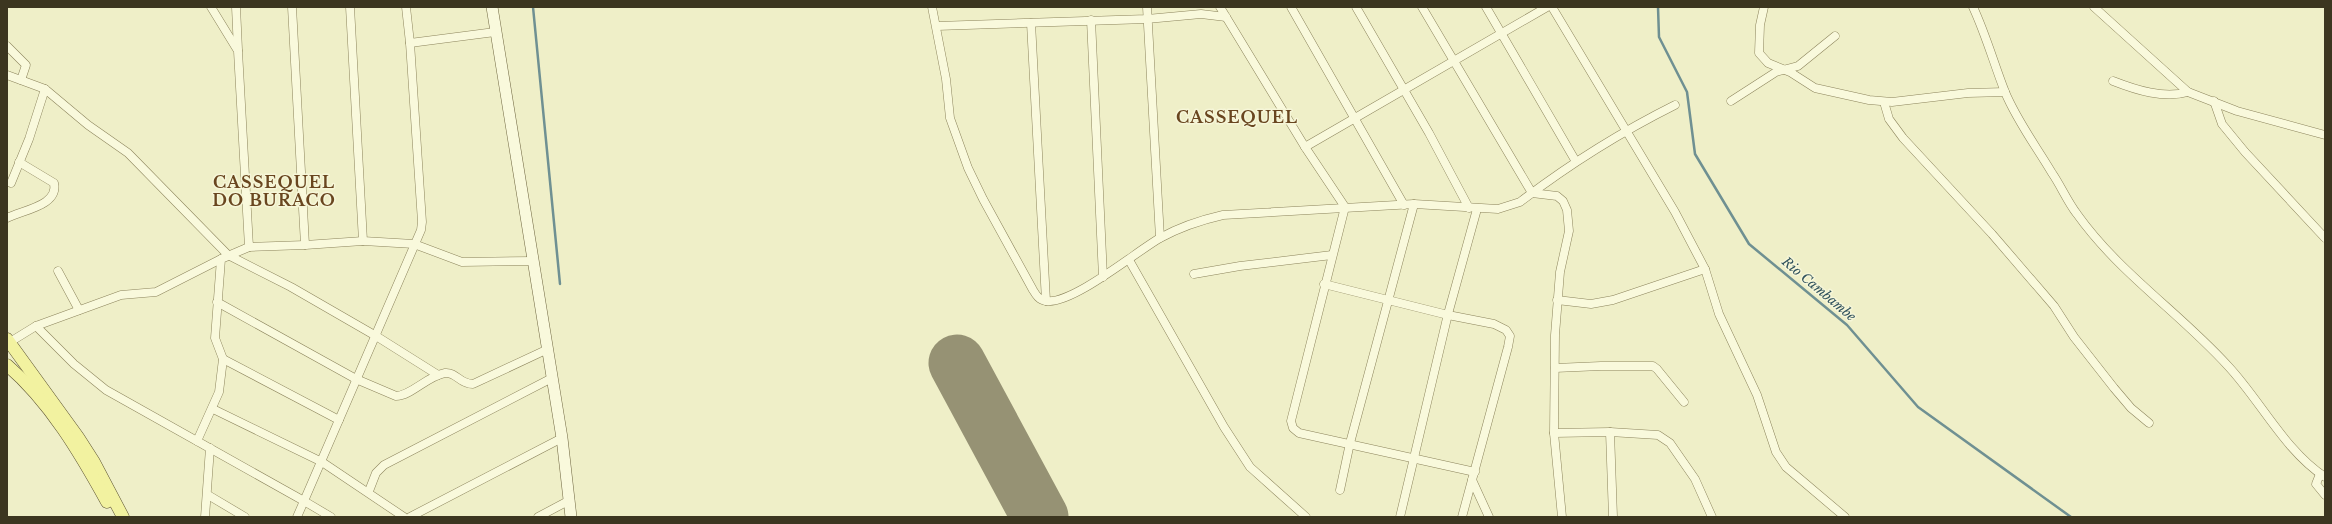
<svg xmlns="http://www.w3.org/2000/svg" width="2332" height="524" font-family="'Libre Baskerville',serif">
  <rect width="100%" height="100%" fill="#efefc8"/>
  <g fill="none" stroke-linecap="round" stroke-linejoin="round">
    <!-- stream -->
    <g stroke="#6f9092" stroke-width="2.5">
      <path d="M533 7 560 284"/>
      <path d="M1658 7 1659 37 1687 92 1695 154 1749 244 1847 325 1918 407 2071 517"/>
    </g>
    <!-- runway -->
    <path stroke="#969274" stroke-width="57" d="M957 363 1040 517"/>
    <!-- street casing -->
    <g stroke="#8c845c" stroke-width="9">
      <g id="street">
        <path d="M211 7 238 51 249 247 305 245"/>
        <path d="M236 7 238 50"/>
        <path d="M292 7 305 245 363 241"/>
        <path d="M350 7 363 241 414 244 462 262 534 261"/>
        <path d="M932 7 946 79 950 118 968 168 983 199 1033 290C1036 295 1039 300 1046 301 1072 305 1137 251 1160 238 1180 227 1201 220 1223 215L1414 204 1498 209 1520 202C1571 163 1617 134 1675 105"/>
        <path d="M1147 7 1160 238"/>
        <path d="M1220 7 1305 147 1345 207 1291 421 1293 428 1299 433 1475 472"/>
        <path d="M1291 7 1404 205"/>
        <path d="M1356 7 1429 133 1469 208"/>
        <path d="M1422 7 1532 193 1557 196 1563 201 1567 210 1569 231 1560 272 1555 335 1554 433 1562 517"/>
        <path d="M1486 7 1575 160"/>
        <path d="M1552 7 1675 212 1705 269 1719 314 1757 395 1776 452 1786 467 1845 517"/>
        <path d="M1764 7 1760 25 1759 53 1768 63 1790 72 1815 88 1869 100 1892 102 1968 93 2005 92"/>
        <path d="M1973 7C1986 35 1994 64 2005 92 2017 121 2036 146 2052 173 2061 186 2067 201 2077 214 2119 273 2180 313 2228 366 2260 400 2285 451 2325 477"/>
        <path d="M2094 7 2188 92 2237 111 2325 135"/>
        <path d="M1091 20 1103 277"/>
        <path d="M1031 23 1046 301"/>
        <path d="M937 26 1147 19 1201 14 1226 17"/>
        <path d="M410 43 495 32"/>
        <path d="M7 46 26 65 21 80"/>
        <path d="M7 75 45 89 88 125 128 153 228 255 291 287 376 336 438 375"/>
        <path d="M2113 81C2136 90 2164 99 2188 92"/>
        <path d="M1731 101 1776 72 1798 66 1835 36"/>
        <path d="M2214 101 2222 124 2245 152 2325 238"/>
        <path d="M1884 102 1889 119 1903 138 1992 234 2054 306 2074 337 2114 388 2131 408 2149 423"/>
        <path d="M1305 147 1547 7"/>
        <path d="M11 183 29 139 45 89"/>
        <path d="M7 218C22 210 59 206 54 183L19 162"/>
        <path d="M1129 260 1224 427 1250 467 1306 517"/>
        <path d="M58 271 79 310"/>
        <path d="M1194 274 1240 266 1332 255"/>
        <path d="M1324 284 1448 315 1494 324 1506 330 1510 336 1508 347 1462 517"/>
        <path d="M1557 300 1591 304 1613 300 1705 269"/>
        <path d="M217 302 356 379 396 396C411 396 427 376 445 373 457 372 459 384 473 384L548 349"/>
        <path d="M36 326 74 364 106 390 304 501 297 517"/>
        <path d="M10 342 36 326 121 295 156 292 221 259"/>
        <path d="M223 359 339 420"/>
        <path d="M1555 368 1601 366H1653L1657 369 1684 402"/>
        <path d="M213 409 322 462 404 517"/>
        <path d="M1610 432 1613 517"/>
        <path d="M1554 433 1610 432 1658 435 1670 443 1695 479 1712 517"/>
        <path d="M197 441 219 392 223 359 215 338 221 259 249 247"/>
        <path d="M2320 474 2316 484 2325 495"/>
        <path d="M1472 480 1489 517"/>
        <path d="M1340 490 1350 443 1414 204"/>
        <path d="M369 491 376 473 384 465 552 378"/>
        <path d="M208 495 245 517"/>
        <path d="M205 517 210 448"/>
        <path d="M331 517 304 501 421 230 422 222 410 43 406 7"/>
        <path d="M410 517 562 438"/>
        <path d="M538 517 570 500"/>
        <path d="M1400 517 1448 314 1477 209"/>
      </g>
    </g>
    <!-- secondary casing -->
    <g stroke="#6e653f" stroke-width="12">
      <path id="secondary" d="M492 7 562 438 571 517"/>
    </g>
    <!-- primary casing -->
    <g stroke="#5a5130" stroke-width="13">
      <g id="primary">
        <path d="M7 339 78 437 94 462 123 517"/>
        <path d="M7 365C50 402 80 453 107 502"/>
      </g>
    </g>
    <!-- street -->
    <use href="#street" stroke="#f9f9dc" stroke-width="8"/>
    <!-- secondary -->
    <use href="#secondary" stroke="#f9f9dc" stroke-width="11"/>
    <!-- primary -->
    <use href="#primary" stroke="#f2f2a0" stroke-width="12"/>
  </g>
  <g text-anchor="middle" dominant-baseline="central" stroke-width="3" stroke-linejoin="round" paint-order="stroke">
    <!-- water labels -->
    <g font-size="13" font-style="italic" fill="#2f515c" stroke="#f6f6d8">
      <text transform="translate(1819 289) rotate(40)">Rio Cambambe</text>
    </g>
    <!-- district labels -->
    <g font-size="16" font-weight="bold" letter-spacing="1" fill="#69461f" stroke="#f6f6d8">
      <text x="1237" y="117">CASSEQUEL</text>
      <text x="274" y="182">CASSEQUEL<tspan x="274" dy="18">DO BURACO</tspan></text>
    </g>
  </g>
  <!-- border -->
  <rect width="2332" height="524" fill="none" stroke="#3c3620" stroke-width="16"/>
</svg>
